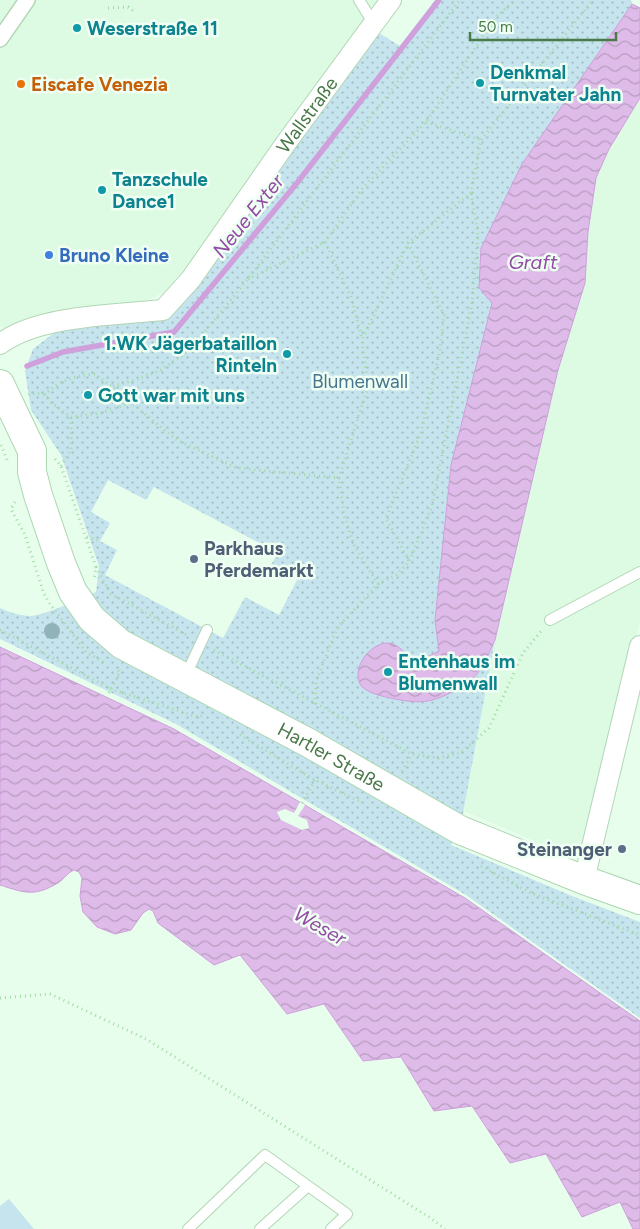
<svg xmlns="http://www.w3.org/2000/svg" width="640" height="1229" font-family="Figtree,sans-serif">
  <defs>
    <pattern id="green-dots" width="8" height="8" patternUnits="userSpaceOnUse" patternTransform="scale(1.25)"><rect width="8" height="8" fill="#c5e4ed"/><path d="M2 2h.1M6 6h.1" fill="none" stroke="#a2bec2" stroke-width="1.8" stroke-linecap="round"/></pattern>
    <pattern id="water-waves" width="16" height="10" patternUnits="userSpaceOnUse" patternTransform="scale(1.25)"><rect width="16" height="10" fill="#dfbbe9"/><path d="M0 5q4-4 8 0t8 0" fill="none" stroke="#b79dbf"/></pattern>
  </defs>
  <rect width="100%" height="100%" fill="#e8feed"/>
  <!-- residential -->
  <g fill="#dcfbe2">
    <path d="M0 0H378L254 171 174 289 141 302 94 308 54 310 25 319 5 329 0 325Z"/>
    <path d="M640 98V621L583 862 464 811 495 640 558 370 585 283 588 232 596 178 609 149Z"/>
  </g>
  <!-- green -->
  <path fill="url(#green-dots)" fill-rule="evenodd" d="M435 0H631L632 4 640 8V98L609 149 596 178 588 232 585 283 558 370 495 640 460 830 451 845 572 896 640 922V1018L466 895 176 724 0 639V608C9 612 20 616 30 616 46 615 81 598 96 592L99 566 61 455 31 410 25 371 33 349 67 323 161 319 272 177 379 33 400 46ZM108 480 146 500 154 487 278 553 271 565 297 580 279 615 245 597 223 638 105 575 117 550 100 541 110 523 91 512Z"/>
  <!-- pitch -->
  <path fill="#c5e4ed" d="M9 1199 34 1229H0V1206Z"/>
  <!-- water -->
  <g fill="url(#water-waves)" stroke="#cfa0dc">
    <path d="M632 4 640 8V98L609 149 596 178 588 232 585 283 558 370 495 640C490 650 485 665 477 674 472 680 463 686 456 690 430 704 419 704 390 698 381 696 364 692 360 684 352 667 370 643 388 643 398 643 408 656 415 663L439 651 435 620 451 465 492 303 479 288 481 248 522 164Z"/>
    <path d="M0 647 174 729 465 898 640 1021V1229H633L620 1202 582 1217 546 1154 510 1163 472 1106 434 1111 401 1057 363 1061 324 1004 287 1014 240 955 214 965 158 923 153 911 149 909 143 913 131 930 115 934 97 927 83 912 80 896 82 878 79 872 74 870C67 873 64 879 58 883 34 897 25 893 0 885Z"/>
  </g>
  <!-- pier -->
  <path fill="#e8feed" d="M300 802 305 805 298 816 307 820 309 828 302 830 281 820 277 812 285 809 294 813Z"/>
  <g fill="none" stroke-linecap="round" stroke-linejoin="round">
    <!-- stream -->
    <path stroke="#cfa0dc" stroke-width="5.5" d="M27 366 63 352 174 332 297 183 439 0"/>
    <!-- service casing -->
    <g stroke="#b2d6b5" stroke-width="12">
      <g id="service">
        <path d="M359 0 374 24"/>
        <path d="M550 620 640 572"/>
        <path d="M185 677 207 630"/>
        <path d="M188 1229 265 1155 347 1214 331 1229"/>
        <path d="M260 1229 307 1187"/>
      </g>
    </g>
    <!-- pedestrian casing -->
    <g stroke="#b2d6b5" stroke-width="18">
      <path id="pedestrian" d="M0 39 27 0"/>
    </g>
    <!-- minor casing -->
    <g stroke="#b2d6b5" stroke-width="22">
      <g id="minor">
        <path id="s1" d="M0 344C39 315 115 315 163 310L191 279 286 143 391 0"/>
        <path d="M584 880 640 646"/>
      </g>
    </g>
    <!-- secondary casing -->
    <g stroke="#acd7b0" stroke-width="30">
      <g id="secondary">
        <path id="s2" d="M0 384 32 451V472L38 495 61 563 73 592 92 619 121 644 307 742 460 830 584 880 640 900"/>
      </g>
    </g>
    <!-- path -->
    <g stroke="#a0dba2" stroke-width="3" stroke-dasharray="1 4" stroke-linecap="butt">
      <path d="M108 8 128 7 135 12"/>
      <path d="M426 122 481 140"/>
      <path d="M325 242 351 297 362 339"/>
      <path d="M408 243 444 315 440 350 421 433 386 518 409 561"/>
      <path d="M248 279 325 242 363 188 426 122 495 18 515 0"/>
      <path d="M113 386 135 380 161 370 190 350 247 280 460 0"/>
      <path d="M29 395 31 393 45 394"/>
      <path d="M130 403 101 413 71 417 50 402 45 394C61 380 74 376 95 374L112 387 177 440 237 468 339 478 368 387 362 340 408 243 471 193 481 140 593 0"/>
      <path d="M1 445 8 462"/>
      <path d="M55 459 61 466 96 567 94 579"/>
      <path d="M61 466 71 450V417"/>
      <path d="M15 502 11 509 25 535 44 594 50 604 86 652 106 664"/>
      <path d="M87 537 100 541"/>
      <path d="M96 567 111 594 189 636"/>
      <path d="M378 584 396 575 409 562 432 506 472 303 478 233 471 193"/>
      <path d="M0 630 111 689 198 717 204 715"/>
      <path d="M214 650 412 754 439 758 462 752 489 728 523 653 542 630"/>
      <path d="M109 693 120 672 117 670"/>
      <path d="M315 704 316 681 337 628 378 584 354 545 344 515 339 478"/>
      <path d="M240 735 315 780 359 801"/>
      <path d="M402 771 412 754"/>
      <path d="M302 803 315 780"/>
      <path d="M481 866 531 893 640 935"/>
      <path d="M0 998 50 994 146 1039 429 1217 445 1229"/>
    </g>
    <!-- service -->
    <use href="#service" stroke="#fff" stroke-width="10"/>
    <!-- pedestrian -->
    <use href="#pedestrian" stroke="#fff" stroke-width="15"/>
    <!-- minor -->
    <use href="#minor" stroke="#fff" stroke-width="20"/>
    <!-- secondary -->
    <use href="#secondary" stroke="#fff" stroke-width="28"/>
  </g>
  <!-- trees -->
  <circle fill="#8fb3b8" cx="52" cy="631" r="8"/>
  <!-- markers -->
  <g fill="#0f9aa8" stroke="#f0fff3" stroke-width="2">
    <circle cx="77" cy="28" r="5"/>
    <circle cx="480" cy="83" r="5"/>
    <circle cx="102" cy="190" r="5"/>
    <circle cx="287" cy="354" r="5"/>
    <circle cx="88" cy="395" r="5"/>
    <circle cx="388" cy="672" r="5"/>
  </g>
  <circle fill="#e8710a" stroke="#f0fff3" stroke-width="2" cx="21" cy="84" r="5"/>
  <circle fill="#3f7fe0" stroke="#f0fff3" stroke-width="2" cx="49" cy="255" r="5"/>
  <g fill="#5c6f8a" stroke="#f0fff3" stroke-width="2">
    <circle cx="194" cy="559" r="5"/>
    <circle cx="622" cy="849" r="5"/>
  </g>
  <g text-anchor="middle" dominant-baseline="central" stroke-width="5" stroke-linejoin="round" paint-order="stroke">
    <!-- culture labels -->
    <g font-size="19" font-weight="bold" fill="#0d838f" stroke="#f0fff3" text-anchor="start">
      <text x="87" y="28">Weserstraße 11</text>
      <text x="490" y="72">Denkmal<tspan x="490" dy="22">Turnvater Jahn</tspan></text>
      <text x="112" y="179">Tanzschule<tspan x="112" dy="22">Dance1</tspan></text>
      <text x="277" y="343" text-anchor="end">1.WK Jägerbataillon<tspan x="277" dy="22">Rinteln</tspan></text>
      <text x="98" y="395">Gott war mit uns</text>
      <text x="398" y="661">Entenhaus im<tspan x="398" dy="22">Blumenwall</tspan></text>
    </g>
    <!-- food labels -->
    <g font-size="19" font-weight="bold" fill="#c56008" stroke="#f0fff3" text-anchor="start">
      <text x="31" y="84">Eiscafe Venezia</text>
    </g>
    <!-- street labels -->
    <g font-size="19" fill="#4a7a4a" stroke="#f0fff3">
      <text stroke="none"><textPath href="#s1" startOffset="411">Wallstraße</textPath></text>
      <text stroke="none"><textPath href="#s2" startOffset="532">Hartler Straße</textPath></text>
    </g>
    <!-- shop labels -->
    <g font-size="19" font-weight="bold" fill="#366cbe" stroke="#f0fff3" text-anchor="start">
      <text x="59" y="255">Bruno Kleine</text>
    </g>
    <!-- park labels -->
    <g font-size="19" fill="#46758d" stroke="#f0fff3">
      <text x="360" y="381">Blumenwall</text>
    </g>
    <!-- service labels -->
    <g font-size="19" font-weight="bold" fill="#4e5e75" stroke="#f0fff3" text-anchor="start">
      <text x="204" y="548">Parkhaus<tspan x="204" dy="22">Pferdemarkt</tspan></text>
      <text x="612" y="849" text-anchor="end">Steinanger</text>
    </g>
    <!-- water labels -->
    <g font-size="20" font-style="italic" fill="#934aa5" stroke="#f0fff3">
      <text transform="translate(248 216) rotate(-51)">Neue Exter</text>
      <text x="533" y="262">Graft</text>
      <text transform="translate(320 926) rotate(30)">Weser</text>
    </g>
  </g>
  <!-- scale -->
  <path d="M470 32v8h146v-8" fill="none" stroke="#4a7a4a" stroke-width="2.5"/>
  <text x="478" y="32" font-size="15" fill="#4a7a4a" stroke="#f0fff3" stroke-width="4" paint-order="stroke">50 m</text>
</svg>
